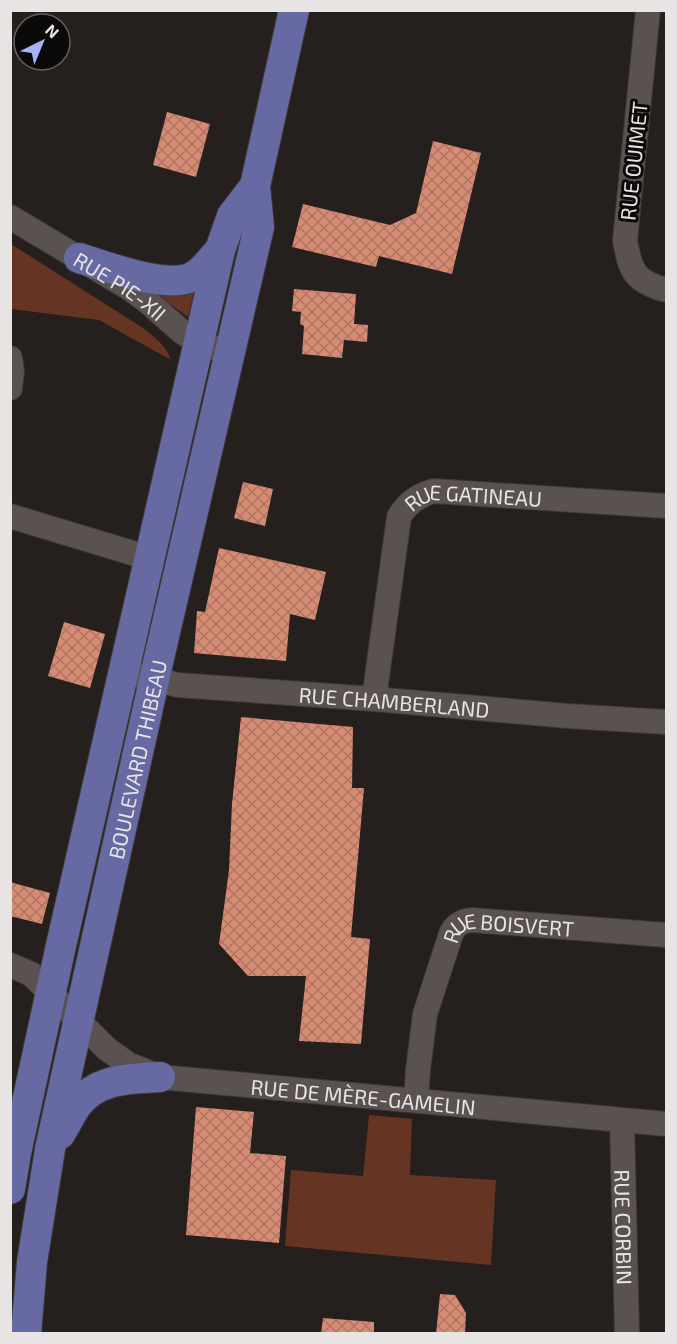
<svg xmlns="http://www.w3.org/2000/svg" width="677" height="1344" font-family="'Exo 2',sans-serif">
  <defs>
    <pattern id="building-cross-hatch" width="8" height="8" patternUnits="userSpaceOnUse" patternTransform="scale(1.5)"><rect width="8" height="8" fill="#d78b72"/><path d="M0 0l8 8M0 8l8-8" fill="none" stroke="#ac7664"/></pattern>
  </defs>
  <rect width="100%" height="100%" fill="#251f1d"/>
  <!-- grass -->
  <g fill="#663423">
    <path d="M11 244 143 328C154 337 166 345 171 360L99 320 11 309Z"/>
    <path d="M195 288 188 317 152 291Z"/>
    <path d="M369 1115 412 1119 410 1175 496 1180 491 1265 285 1246 291 1170 363 1176Z"/>
  </g>
  <!-- building -->
  <g fill="url(#building-cross-hatch)">
    <path d="M167 112 210 124 196 177 153 165Z"/>
    <path d="M433 141 481 153 452 274 379 256 376 267 292 247 303 204 390 225 416 213Z"/>
    <path d="M294 289 356 294 354 324 368 325 367 342 344 340 342 358 302 354 304 326 300 324 301 312 292 311Z"/>
    <path d="M243 482 273 489 265 526 234 518Z"/>
    <path d="M219 548 326 572 315 620 290 614 286 661 194 653 197 611 205 612Z"/>
    <path d="M64 622 105 634 90 688 48 676Z"/>
    <path d="M241 717 353 727 352 788H364L351 937 370 939 361 1044 299 1041 306 976H248L219 944 229 870 232 804Z"/>
    <path d="M10 882 50 893 42 924 10 916Z"/>
    <path d="M196 1107 254 1112 250 1153 286 1156 279 1243 186 1235Z"/>
    <path d="M440 1294 455 1295 466 1313 465 1334H436Z"/>
    <path d="M323 1318 374 1322V1334H321Z"/>
  </g>
  <g fill="none" stroke-linecap="round" stroke-linejoin="round">
    <!-- minor casing -->
    <g stroke="#3e3938" stroke-width="26">
      <g id="minor">
        <path d="M648 10 625 240C630 271 635 282 666 290"/>
        <path id="s1" d="M10 217 129 288 147 301 182 332 199 343 231 353"/>
        <path d="M10 358 12 371 10 388"/>
        <path d="M10 516 149 558"/>
        <path id="s2" d="M138 675 178 685 374 699 568 716 666 722"/>
        <path id="s3" d="M374 699 399 517C407 503 418 495 434 491L666 506"/>
        <path id="s4" d="M10 965 31 974 107 1049 128 1064 160 1077 666 1124"/>
        <path id="s5" d="M416 1100 418 1070 425 1014 451 934C455 925 461 921 472 920L666 935"/>
        <path id="s6" d="M622 1121 627 1334"/>
      </g>
    </g>
    <!-- major casing -->
    <g stroke="#3e3938" stroke-width="32">
      <g id="major">
        <path d="M79 258C106 266 173 293 197 274 206 268 212 258 220 250"/>
        <path d="M60 1134C66 1124 71 1114 77 1105 98 1078 129 1079 160 1077"/>
        <path d="M10 1189 16 1153 60 950 220 250 232 216 255 186"/>
        <path id="s7" d="M26 1334 32 1262 50 1149 159 658 259 227 255 186 294 10"/>
      </g>
    </g>
    <!-- minor -->
    <use href="#minor" stroke="#595250" stroke-width="24"/>
    <!-- major -->
    <use href="#major" stroke="#676aa2" stroke-width="30"/>
  </g>
  <g text-anchor="middle" dominant-baseline="central" stroke-width="6" stroke-linejoin="round" paint-order="stroke">
    <!-- street labels -->
    <g font-size="21" fill="#e8e4e3" stroke="#0c0a09">
      <text transform="translate(633 161) rotate(-84)">RUE OUIMET</text>
      <text stroke="none"><textPath href="#s1" startOffset="130">RUE PIE-XII</textPath></text>
      <text stroke="none"><textPath href="#s3" startOffset="267">RUE GATINEAU</textPath></text>
      <text stroke="none"><textPath href="#s2" startOffset="258">RUE CHAMBERLAND</textPath></text>
      <text stroke="none"><textPath href="#s7" startOffset="586">BOULEVARD THIBEAU</textPath></text>
      <text stroke="none"><textPath href="#s5" startOffset="231">RUE BOISVERT</textPath></text>
      <text stroke="none"><textPath href="#s4" startOffset="394">RUE DE MÈRE-GAMELIN</textPath></text>
      <text stroke="none"><textPath href="#s6" startOffset="106">RUE CORBIN</textPath></text>
    </g>
  </g>
  <!-- border -->
  <rect width="677" height="1344" fill="none" stroke="#e8e4e3" stroke-width="24"/>
  <!-- north arrow -->
  <g transform="translate(42 42) rotate(43)"><circle r="28" fill="#0c0a09" stroke="#646160" stroke-width="1.5"/>
  <path d="M0-4.5L10 22L0 15L-10 22Z" fill="#a6b1fc"/>
  <text y="-9" font-size="16" font-weight="bold" text-anchor="middle" fill="#e8e4e3">N</text>
  </g>
</svg>
